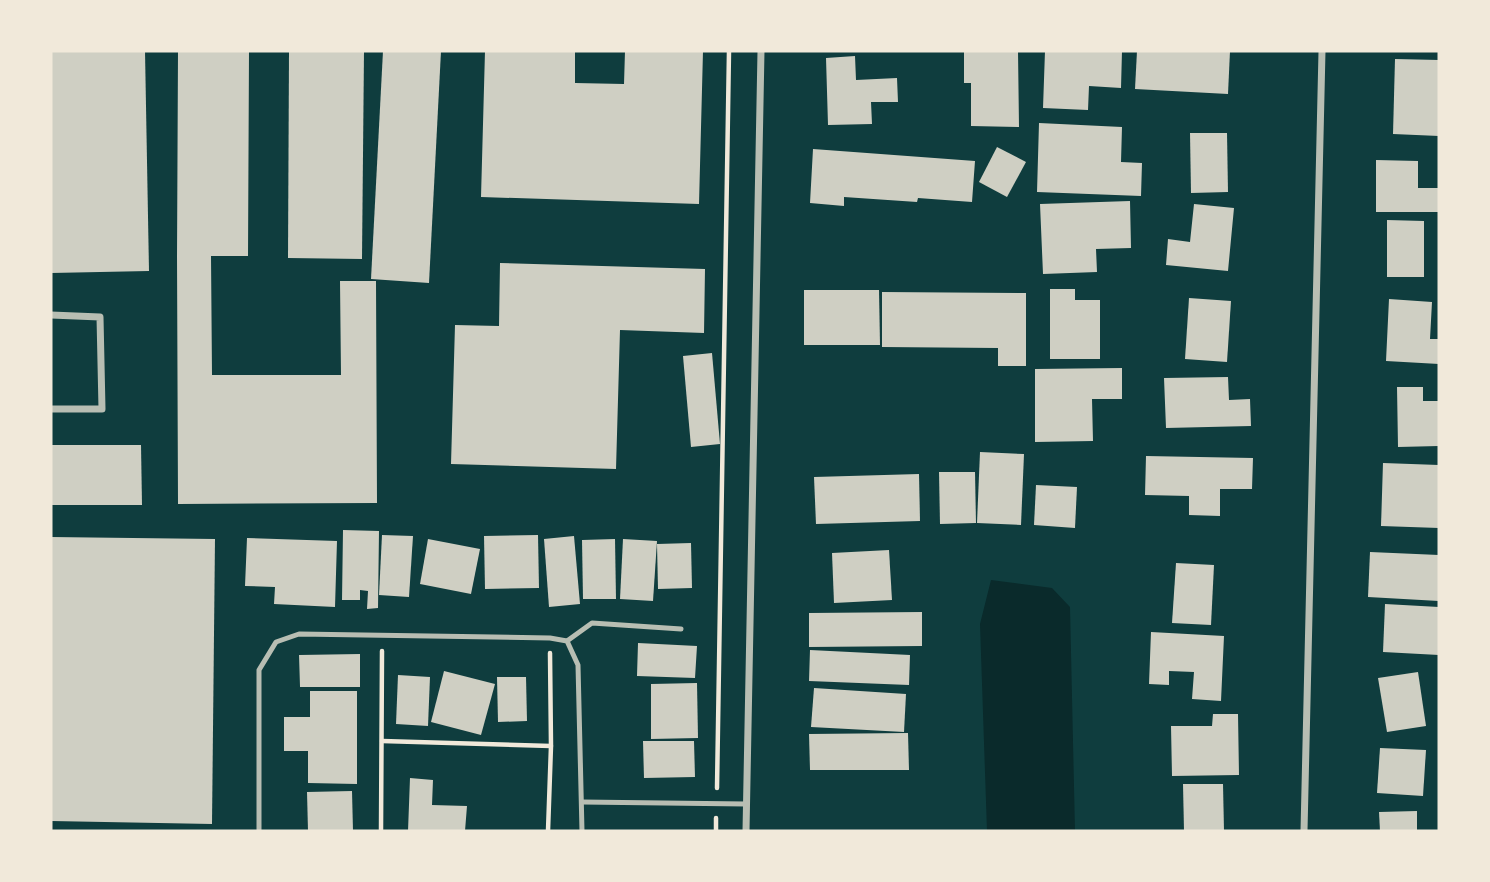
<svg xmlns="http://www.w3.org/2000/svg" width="1490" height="882" font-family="Poppins,sans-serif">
  <rect width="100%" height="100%" fill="#0f3d3e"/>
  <!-- water -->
  <path fill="#0a2a2b" d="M991 580 1052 588 1070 607 1075 831H987L980 624Z"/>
  <!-- building -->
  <g fill="#cfcfc3">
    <path d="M51 51H145L149 271 51 273Z"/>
    <path d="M178 51H249L248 256H211L212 375H341L340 281H376L377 503 178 504 177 256Z"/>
    <path d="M289 51H364L362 259 288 258Z"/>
    <path d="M383 51H441L429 283 371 279Z"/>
    <path d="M485 51H575V83L624 84 625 51H703L699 204 481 197Z"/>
    <path d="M964 51H1018L1019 127 971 126V83H964Z"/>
    <path d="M1045 51H1122L1121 88 1089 86 1088 110 1043 108Z"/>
    <path d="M1137 51H1230L1228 94 1135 89Z"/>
    <path d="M855 56 856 80 897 78 898 102H871L872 124 828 125 826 58Z"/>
    <path d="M1395 59 1439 60V136L1393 134Z"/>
    <path d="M1039 123 1122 127 1121 162 1142 163 1141 196 1037 192Z"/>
    <path d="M1190 133H1227L1228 192 1191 193Z"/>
    <path d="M997 147 1026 162 1007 197 979 182Z"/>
    <path d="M813 149 975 161 972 202 918 198 917 202 844 197V206L810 203Z"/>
    <path d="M1376 160 1418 161V188H1439V212H1376Z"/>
    <path d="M1130 201 1131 248 1096 249 1097 272 1043 274 1040 204Z"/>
    <path d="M1194 204 1234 208 1228 271 1166 265 1168 239 1190 242Z"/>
    <path d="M1387 220 1424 221V277H1387Z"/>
    <path d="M500 263 705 269 704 333 620 330 616 469 451 464 455 325 499 326Z"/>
    <path d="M1050 289H1075V300H1100V359H1050Z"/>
    <path d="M804 290H879L880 345H804Z"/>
    <path d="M882 292 1026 293V366H998V348L882 347Z"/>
    <path d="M1189 298 1231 301 1227 362 1185 359Z"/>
    <path d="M1389 299 1432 302 1430 339H1439V364L1386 361Z"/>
    <path d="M712 353 720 444 691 447 683 356Z"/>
    <path d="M1122 368V399H1092L1093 441 1035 442V369Z"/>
    <path d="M1228 377 1229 400 1250 399 1251 426 1166 428 1164 378Z"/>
    <path d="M1397 387H1423V401H1439V446L1398 447Z"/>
    <path d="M51 445H141L142 505H51Z"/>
    <path d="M980 452 1024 454 1021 525 977 523Z"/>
    <path d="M1146 456 1253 458 1252 489H1220V516L1189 515V496L1145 495Z"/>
    <path d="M1383 463 1439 465V528L1381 526Z"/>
    <path d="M939 472H975L976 523 940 524Z"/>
    <path d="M919 474 920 521 816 524 814 477Z"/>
    <path d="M1036 485 1077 487 1075 528 1034 525Z"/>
    <path d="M343 530 379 531 378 608 367 609 368 591 360 590V600H342Z"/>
    <path d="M382 535 413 536 409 597 379 595Z"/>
    <path d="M538 535 539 588 485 589 484 536Z"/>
    <path d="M574 536 580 604 549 607 544 539Z"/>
    <path d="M51 537 215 539 212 824 51 821Z"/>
    <path d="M247 538 337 541 335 607 274 604 275 587 245 586Z"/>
    <path d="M428 539 480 549 471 594 420 584Z"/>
    <path d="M615 539 616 599H583L582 540Z"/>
    <path d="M623 539 657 541 653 601 620 599Z"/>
    <path d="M691 543 692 588 658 589 657 544Z"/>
    <path d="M889 550 892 600 834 603 832 553Z"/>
    <path d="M1370 552 1439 555V601L1368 597Z"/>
    <path d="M1176 563 1214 565 1211 625 1172 623Z"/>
    <path d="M1385 604 1439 607V655L1383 652Z"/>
    <path d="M922 612V646L809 647V613Z"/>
    <path d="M1151 632 1224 636 1221 701 1192 699 1194 672 1169 671V685L1149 684Z"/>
    <path d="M638 643 697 646 695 678 637 676Z"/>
    <path d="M810 650 910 655 909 685 809 681Z"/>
    <path d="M360 654V687H300L299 655Z"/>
    <path d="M444 671 495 684 481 735 431 722Z"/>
    <path d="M1418 672 1426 726 1387 732 1378 678Z"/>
    <path d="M398 675 430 677 428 726 396 724Z"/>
    <path d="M497 677H526L527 721 498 722Z"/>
    <path d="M697 683 698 738 651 739V684Z"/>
    <path d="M814 688 906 694 904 732 811 727Z"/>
    <path d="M310 691H357V784L308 783V751H284V717H310Z"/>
    <path d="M1213 714H1238L1239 775 1172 776 1171 726H1212Z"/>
    <path d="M908 733 909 770H810L809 734Z"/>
    <path d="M643 741H694L695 777 644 778Z"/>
    <path d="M1380 748 1426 750 1423 796 1377 793Z"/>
    <path d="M410 778 433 780 432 805 467 806 465 831H408Z"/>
    <path d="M1183 784H1223L1224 831H1184Z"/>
    <path d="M352 791 353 831H308L307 792Z"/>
    <path d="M1417 811V831H1380L1379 812Z"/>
  </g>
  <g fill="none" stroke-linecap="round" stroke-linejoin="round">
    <!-- path -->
    <g stroke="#f1e9da" stroke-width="4.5">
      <path d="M382 741 551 746"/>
      <path d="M717 788 729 51"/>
      <path d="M381 831 382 651"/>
      <path d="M548 831 551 746 550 653"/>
      <path d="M716 831V818"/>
    </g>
    <!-- service -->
    <g stroke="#b8beb3" stroke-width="5">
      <path d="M567 641 592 623 681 629"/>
      <path d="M582 802 746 804"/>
      <path d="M259 831V670L276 642 299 634 550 638 567 641 578 665 582 831"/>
    </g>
    <!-- minor -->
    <g stroke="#b8beb3" stroke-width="7">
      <path d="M51 315 100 317 102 409H51"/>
      <path d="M746 831 761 51"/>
      <path d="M1304 831 1322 51"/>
    </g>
  </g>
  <!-- border -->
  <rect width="1490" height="882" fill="none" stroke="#f1e9da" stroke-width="105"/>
</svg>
